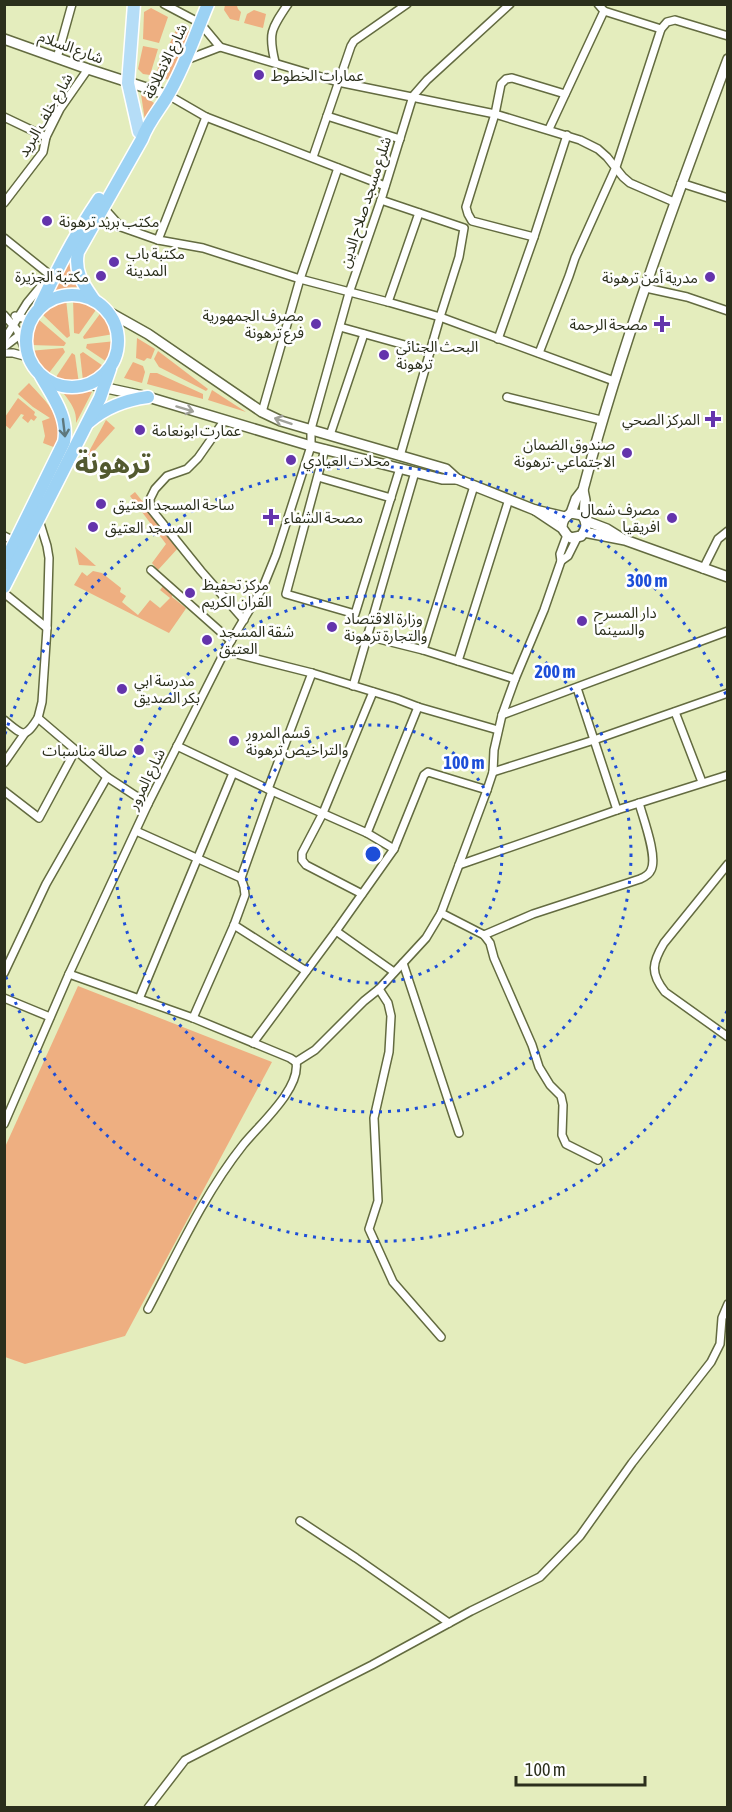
<svg xmlns="http://www.w3.org/2000/svg" width="732" height="1812" font-family="'Asap Condensed','Noto Sans Arabic',sans-serif">
  <rect width="100%" height="100%" fill="#e4edbd"/>
  <!-- green -->
  <g fill="#eeaf81">
    <path d="M225 5 237 6 238 9 241 12 239 21 230 19 224 10Z"/>
    <path d="M151 8 168 17 159 43 143 39 144 12Z"/>
    <path d="M254 10 266 14 263 28 244 23 247 14Z"/>
    <path d="M179 24 187 28 192 35 184 54 168 47Z"/>
    <path d="M143 46 158 49 150 75 143 74 138 69Z"/>
    <path d="M164 50 182 59 170 80 155 77Z"/>
    <path d="M141 94 154 103V109L145 121Z"/>
    <path d="M69 258 72 275 78 287 65 288 52 293Z"/>
    <path d="M73 298 90 301 98 307 79 334 74 333Z"/>
    <path d="M66 299 70 336 67 338 42 314C49 307 57 301 66 299Z"/>
    <path d="M102 311 112 320 114 334 84 339 83 337Z"/>
    <path d="M38 319 66 343 64 346 30 345 32 332Z"/>
    <path d="M137 338 155 349 151 359 147 358 144 361 136 358Z"/>
    <path d="M116 341C121 347 115 358 110 364L86 348 87 344Z"/>
    <path d="M63 348 65 352 46 377 35 365 29 351Z"/>
    <path d="M158 351 208 389 206 391 159 367 154 359Z"/>
    <path d="M83 352 106 368C100 377 93 380 83 381L80 354Z"/>
    <path d="M72 353 75 355 79 384H64L54 380Z"/>
    <path d="M133 362 143 366 145 372 142 383 124 378Z"/>
    <path d="M150 373H157L203 394V399L147 384Z"/>
    <path d="M29 383C47 403 67 419 56 448L43 443 45 436 42 421 50 418 33 407 18 394Z"/>
    <path d="M83 390 92 392 76 423C77 411 71 403 64 394Z"/>
    <path d="M212 390 246 412 208 400Z"/>
    <path d="M18 398 35 412 34 415 37 417 34 421 31 419 28 423 22 418 24 415 21 414 10 429 5 425V417Z"/>
    <path d="M106 420 115 428 89 457 85 459Z"/>
    <path d="M135 492 179 547 158 570 152 563 166 544 130 496Z"/>
    <path d="M75 547 96 566 79 565Z"/>
    <path d="M93 571 102 573 121 588 120 592 126 596 122 602 138 615 150 600 160 608 170 598 160 590 164 585 172 595V597L186 608 185 610 169 633 74 585 82 572 87 576Z"/>
    <path d="M78 986 272 1062 125 1336 25 1364 5 1357V1147Z"/>
  </g>
  <g fill="none" stroke-linecap="round" stroke-linejoin="round">
    <!-- minor casing -->
    <g stroke="#636b40" stroke-width="10">
      <g id="minor">
        <path d="M164 4 200 23 220 47 338 82 495 114 580 140 598 149 607 157 623 177 630 183 674 202"/>
        <path d="M598 4 604 11 661 29"/>
        <path d="M57 58 72 4"/>
        <path d="M186 60 220 47"/>
        <path d="M275 62C268 33 271 29 288 4"/>
        <path d="M168 95 206 117 385 186"/>
        <path d="M327 116 400 139"/>
        <path d="M4 117 46 137"/>
        <path d="M549 129 604 11"/>
        <path d="M313 157 351 46 354 41 407 4"/>
        <path d="M681 183 728 198"/>
        <path d="M381 200 464 228 459 257 440 317 400 456"/>
        <path d="M4 203 43 152 46 137 60 109 88 69"/>
        <path d="M103 207 121 227"/>
        <path d="M95 221 121 227 158 240 203 248 300 279 388 302 419 213"/>
        <path d="M534 237 472 221 468 214 466 207 495 114 501 84 506 79 512 78 565 94"/>
        <path d="M4 238 50 275"/>
        <path d="M158 240 206 117"/>
        <path d="M646 288 687 297 728 311"/>
        <path d="M388 302 440 317 614 381"/>
        <path d="M4 315 17 330 26 352"/>
        <path d="M15 316 30 320"/>
        <path d="M340 327 430 352"/>
        <path d="M498 339 534 237 567 135"/>
        <path d="M4 340 27 303 51 274"/>
        <path d="M4 347 26 330"/>
        <path d="M4 353H13L28 357"/>
        <path d="M539 353 569 276 575 258 616 167 661 29 667 22 675 20 728 36"/>
        <path d="M507 397 601 420"/>
        <path d="M262 412 300 279 338 168"/>
        <path d="M224 421 198 458 187 469 167 476 155 489 150 499 151 509 201 571 244 620"/>
        <path d="M330 435 364 334"/>
        <path d="M325 449 286 594 355 614 400 468"/>
        <path d="M318 477 391 498"/>
        <path d="M39 520 47 546 49 558 47 628 42 702 38 718 107 777 148 804"/>
        <path d="M4 536 16 542"/>
        <path d="M561 561 568 556 577 538"/>
        <path d="M703 569 718 539 728 531"/>
        <path d="M151 570 231 641"/>
        <path d="M4 593 47 628"/>
        <path d="M367 636 423 650 515 679"/>
        <path d="M423 650 474 486"/>
        <path d="M225 651 312 673 397 699 418 707 498 730"/>
        <path d="M458 661 509 499"/>
        <path d="M353 686 415 472"/>
        <path d="M577 688 617 810"/>
        <path d="M675 712 702 782"/>
        <path d="M502 715 728 631"/>
        <path d="M4 720C23 735 24 740 38 718"/>
        <path d="M177 746 272 791 367 833 394 849"/>
        <path d="M4 763 25 733"/>
        <path d="M493 772 594 740 728 693"/>
        <path d="M268 789 312 673"/>
        <path d="M4 791 39 818 75 751"/>
        <path d="M136 831 241 878 244 887 245 895 234 925 193 1018"/>
        <path d="M367 833 418 707"/>
        <path d="M728 864 664 943C652 963 650 973 665 992L728 1037"/>
        <path d="M459 865 617 810 728 775"/>
        <path d="M241 878 272 791"/>
        <path d="M362 894 306 865 302 860V853L323 813 373 692"/>
        <path d="M441 913 484 935 490 943 494 958 532 1045 539 1067 550 1085 561 1096 563 1105 562 1135 566 1144 598 1160"/>
        <path d="M234 925 306 971"/>
        <path d="M336 931 394 972"/>
        <path d="M484 935 533 914 640 879C645 877 649 875 651 870 658 857 643 818 639 803"/>
        <path d="M403 963 459 1133"/>
        <path d="M4 973 46 884 107 777"/>
        <path d="M69 974 193 1018 290 1058 296 1062"/>
        <path d="M379 989 388 1003 391 1016 389 1052 374 1118 378 1201 369 1229 393 1282 441 1337"/>
        <path d="M4 998 50 1017"/>
        <path d="M139 999 233 773"/>
        <path d="M253 1043 336 931 394 849 424 775 428 772 487 790"/>
        <path d="M296 1062 315 1050 364 1001 379 989 426 938 441 913 487 790 493 772 494 750 502 715 515 679 544 610 561 561 560 554 567 535"/>
        <path d="M4 1124 69 974 148 804 225 651 263 587 276 555 311 446V429L349 293 381 200 413 96 427 80 510 4"/>
        <path d="M148 1309C177 1254 204 1194 243 1145 258 1126 301 1089 296 1062"/>
        <path d="M300 1521 356 1558 449 1623"/>
        <path d="M148 1808 185 1760 372 1665 471 1611 540 1577 580 1536 632 1463 711 1362 720 1344 722 1318 728 1304"/>
      </g>
    </g>
    <!-- tertiary casing -->
    <g stroke="#636b40" stroke-width="12">
      <g id="tertiary">
        <path d="M4 39 88 69 168 95"/>
        <path d="M107 311 148 334 262 412 281 421 446 469 457 479 535 510 565 517"/>
        <path d="M88 384 148 397 311 446 442 479H457"/>
        <path d="M583 490 585 500 584 518"/>
        <path d="M535 510 562 528 567 535 571 538 581 536C587 529 588 522 582 515L571 513C565 517 562 520 562 528"/>
        <path d="M571 513 576 499 583 490C622 343 675 201 728 59"/>
        <path d="M586 521 607 529 623 539"/>
        <path d="M584 532 625 540 728 577"/>
      </g>
    </g>
    <!-- primary casing -->
    <g stroke="#fff" stroke-width="15">
      <path id="primary" d="M134 4 128 83 139 132"/>
    </g>
    <!-- trunk casing -->
    <g stroke="#fff" stroke-width="15">
      <g id="trunk">
        <circle cx="72" cy="341" r="46"/>
        <path d="M94 300C83 284 74 272 78 252L142 139C148 122 160 109 168 95 185 66 195 35 208 4"/>
        <path d="M40 306C57 269 76 233 99 199"/>
        <path d="M89 422C106 407 125 400 148 397"/>
        <path d="M4 564 64 442C69 418 53 397 41 376"/>
        <path d="M4 587 100 398 110 369"/>
      </g>
    </g>
    <!-- minor -->
    <use href="#minor" stroke="#fff" stroke-width="7"/>
    <!-- tertiary -->
    <use href="#tertiary" stroke="#fff" stroke-width="9"/>
    <!-- primary -->
    <use href="#primary" stroke="#b5ddf7" stroke-width="12"/>
    <!-- trunk -->
    <use href="#trunk" stroke="#9cd2f4" stroke-width="12"/>
  </g>
  <!-- one-way arrows -->
  <defs><path id="oneway-shaft" d="M-6 0H5M1.5-3L5.5 0L1.5 3" fill="none" stroke-width="1.6" stroke-linecap="round" stroke-linejoin="round" transform="scale(1.5)"/></defs>
  <g stroke="#a0a199">
    <use href="#oneway-shaft" transform="translate(185 409) rotate(17)"/>
    <use href="#oneway-shaft" transform="translate(283 421) rotate(-161)"/>
  </g>
  <use stroke="#5e787d" href="#oneway-shaft" transform="translate(64 428) rotate(83)"/>
  <!-- distance rings -->
  <g fill="none" stroke="#1d4ed8" stroke-width="3" stroke-dasharray="3 6">
    <circle cx="373" cy="854" r="129"/>
    <circle cx="373" cy="854" r="258"/>
    <path d="M727 1011A387 387 0 0 1 5 974M5 734A387 387 0 0 1 727 697"/>
  </g>
  <!-- markers -->
  <g fill="#6434ac" stroke="#fff" stroke-width="2">
    <circle cx="259" cy="75" r="6"/>
    <circle cx="47" cy="221" r="6"/>
    <circle cx="114" cy="262" r="6"/>
    <circle cx="101" cy="276" r="6"/>
    <circle cx="710" cy="277" r="6"/>
    <circle cx="316" cy="324" r="6"/>
    <path d="M659 315h6v6h6v6h-6v6h-6v-6h-6v-6h6z"/>
    <circle cx="384" cy="355" r="6"/>
    <path d="M710 410h6v6h6v6h-6v6h-6v-6h-6v-6h6z"/>
    <circle cx="140" cy="430" r="6"/>
    <circle cx="627" cy="453" r="6"/>
    <circle cx="291" cy="460" r="6"/>
    <circle cx="101" cy="504" r="6"/>
    <path d="M268 508h6v6h6v6h-6v6h-6v-6h-6v-6h6z"/>
    <circle cx="672" cy="518" r="6"/>
    <circle cx="93" cy="527" r="6"/>
    <circle cx="190" cy="593" r="6"/>
    <circle cx="582" cy="621" r="6"/>
    <circle cx="332" cy="627" r="6"/>
    <circle cx="207" cy="640" r="6"/>
    <circle cx="122" cy="689" r="6"/>
    <circle cx="234" cy="741" r="6"/>
    <circle cx="139" cy="750" r="6"/>
  </g>
  <g text-anchor="middle" dominant-baseline="central" stroke-width="5" stroke-linejoin="round" paint-order="stroke">
    <!-- street labels -->
    <g font-size="15" fill="#2b2f1c" stroke="#fff">
      <text transform="translate(71 47) rotate(20)">شارع السلام</text>
      <text transform="translate(165 61) rotate(-64)">شارع الانطلاقة</text>
      <text transform="translate(45 115) rotate(-60)">شارع خلف البريد</text>
      <text transform="translate(365 202) rotate(-72)">شلرع مسجد صلاح الدين</text>
      <text transform="translate(146 779) rotate(-64)">شارع المرور</text>
    </g>
    <!-- poi labels -->
    <g font-size="15" fill="#2b2f1c" stroke="#fff" text-anchor="start">
      <text x="271" y="75">عمارات الخطوط</text>
      <text x="59" y="221">مكتب بريد ترهونة</text>
      <text x="126" y="253">مكتبة باب<tspan x="126" dy="17">المدينة</tspan></text>
      <text x="89" y="276" text-anchor="end">مكتبة الجزيرة</text>
      <text x="698" y="277" text-anchor="end">مدرية أمن ترهونة</text>
      <text x="304" y="315" text-anchor="end">مصرف الجمهورية<tspan x="304" dy="17">فرع ترهونة</tspan></text>
      <text x="648" y="324" text-anchor="end">مصحة الرحمة</text>
      <text x="396" y="346">البحث الجنائي<tspan x="396" dy="17">ترهونة</tspan></text>
      <text x="700" y="419" text-anchor="end">المركز الصحي</text>
      <text x="152" y="430">عمارت ابونعامة</text>
      <text x="615" y="444" text-anchor="end">صندوق الضمان<tspan x="615" dy="17">الاجتماعي -ترهونة</tspan></text>
      <text x="303" y="460">محلات العيادي</text>
      <text x="113" y="504">ساحة المسجد العتيق</text>
      <text x="660" y="509" text-anchor="end">مصرف شمال<tspan x="660" dy="17">افريقيا</tspan></text>
      <text x="284" y="517">مصحة الشفاء</text>
      <text x="105" y="527">المسجد العتيق</text>
      <text x="202" y="584">مركز تحفيظ<tspan x="202" dy="17">القران الكريم</tspan></text>
      <text x="594" y="612">دار المسرح<tspan x="594" dy="17">والسينما</tspan></text>
      <text x="344" y="618">وزارة الاقتصاد<tspan x="344" dy="17">والتجارة ترهونة</tspan></text>
      <text x="219" y="631">شقة المسجد<tspan x="219" dy="17">العتيق</tspan></text>
      <text x="134" y="680">مدرسة ابي<tspan x="134" dy="17">بكر الصديق</tspan></text>
      <text x="246" y="732">قسم المرور<tspan x="246" dy="17">والتراخيص ترهونة</tspan></text>
      <text x="127" y="750" text-anchor="end">صالة مناسبات</text>
    </g>
    <!-- town labels -->
    <g font-size="27" font-weight="bold" fill="#52592f" stroke="#fff">
      <text x="113" y="463">ترهونة</text>
    </g>
  </g>
  <circle cx="373" cy="854" r="9" fill="#1d4ed8" stroke="#fff" stroke-width="3"/>
  <g font-size="18" text-anchor="middle" font-weight="bold" fill="#1d4ed8" stroke="#fff" stroke-width="5" stroke-linejoin="round" paint-order="stroke">
    <text x="647" y="587">300 m</text>
    <text x="555" y="678">200 m</text>
    <text x="464" y="769">100 m</text>
  </g>
  <!-- border -->
  <rect width="732" height="1812" fill="none" stroke="#2b2f1c" stroke-width="12"/>
  <!-- scale -->
  <path d="M516 1776v9h129v-9" fill="none" stroke="#2b2f1c" stroke-width="3"/>
  <text x="525" y="1776" font-size="18" fill="#2b2f1c" stroke="#ffffff" stroke-width="4.5" paint-order="stroke">100 m</text>
</svg>
